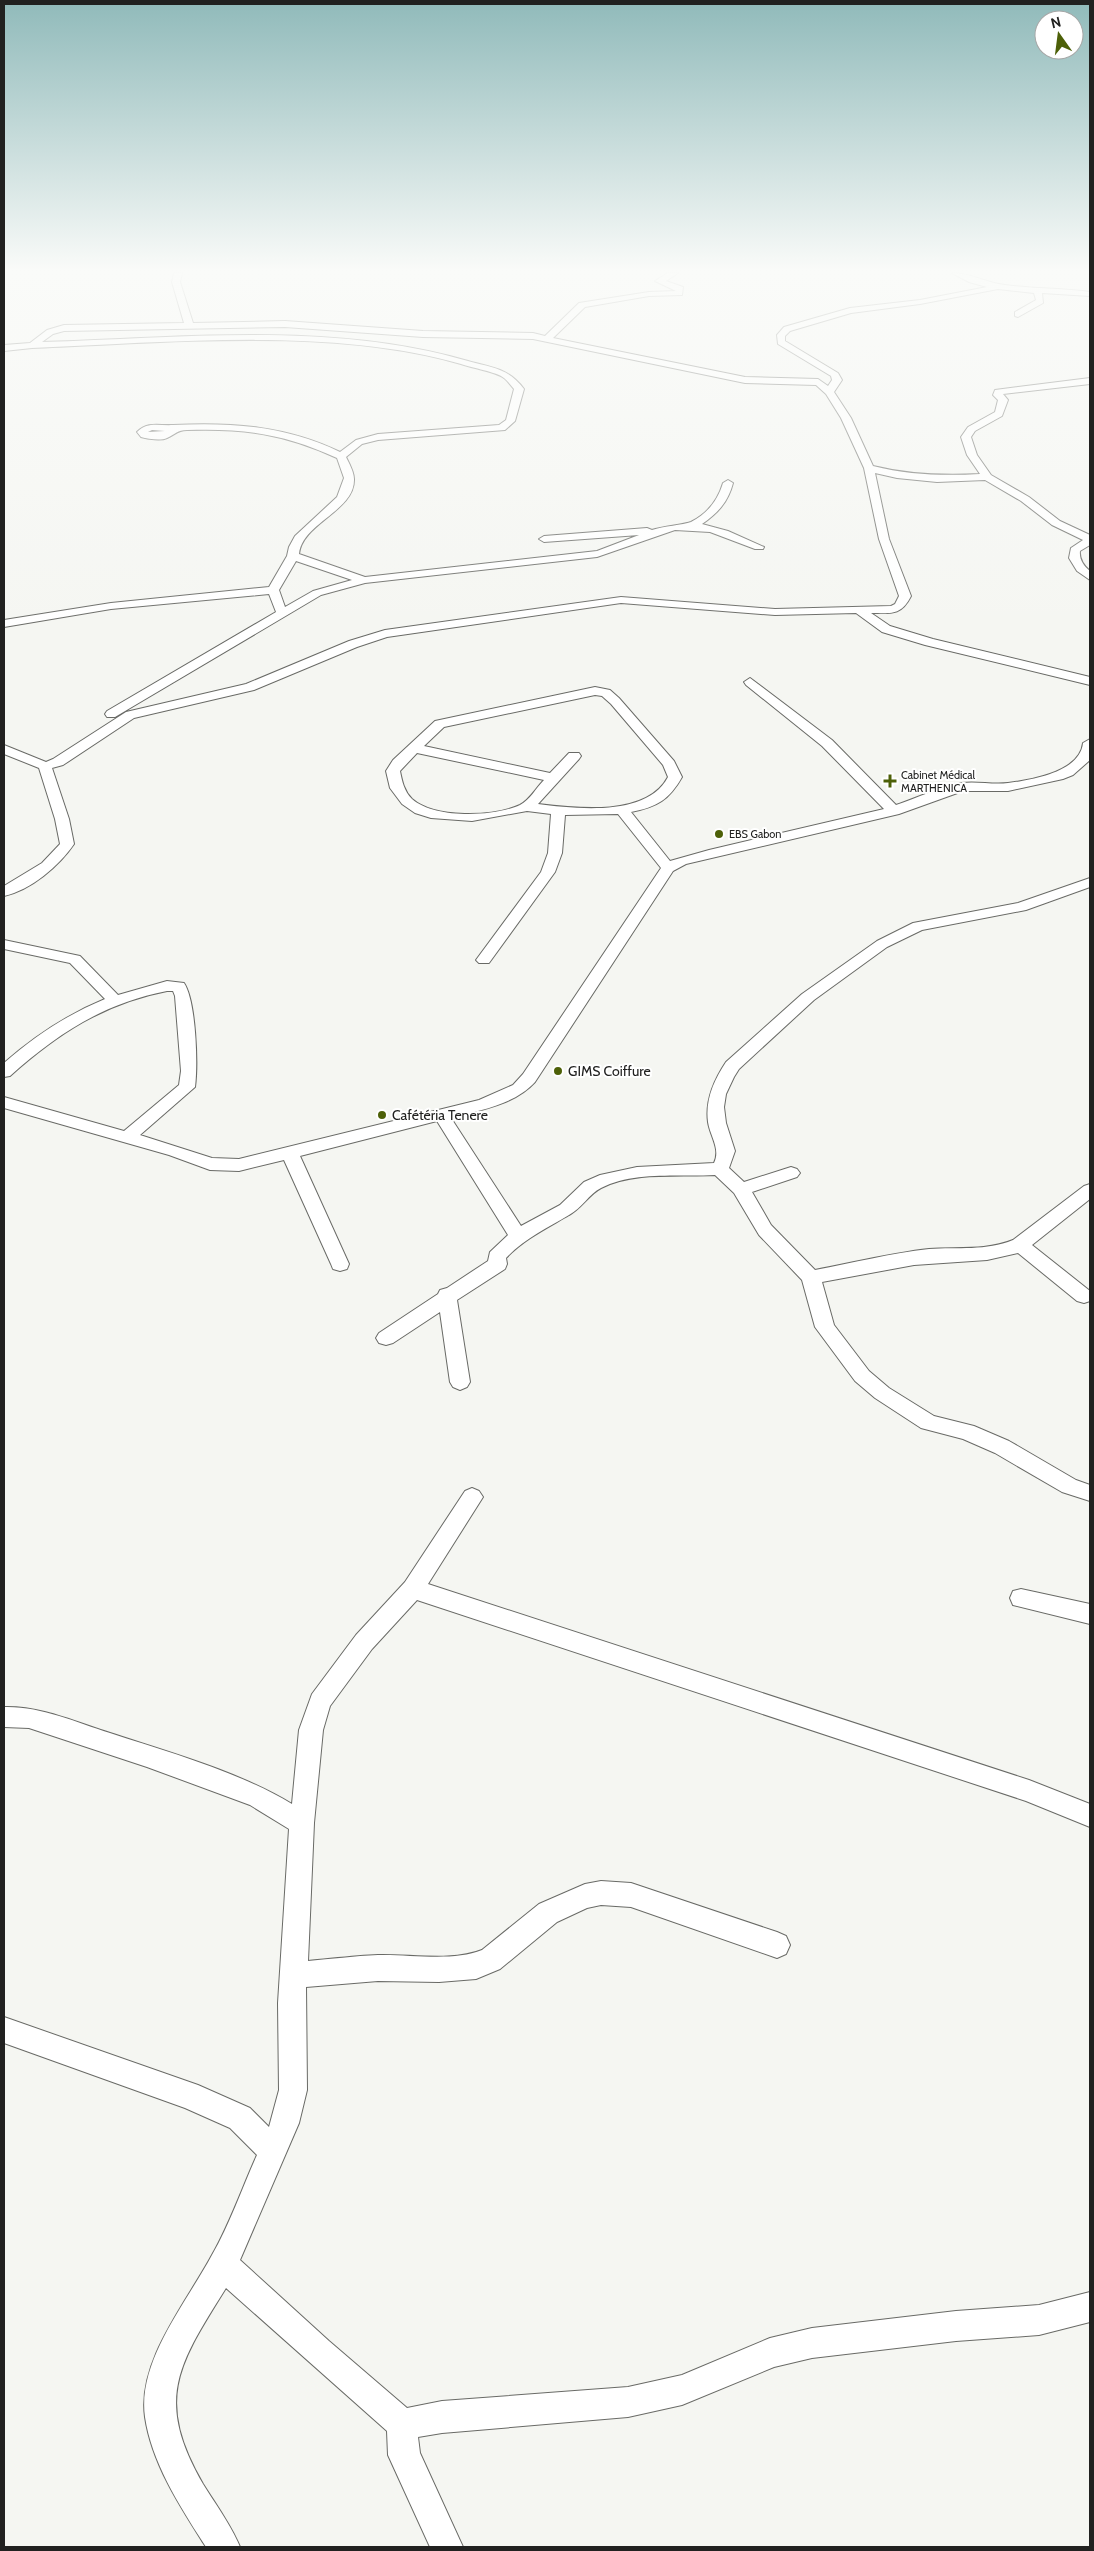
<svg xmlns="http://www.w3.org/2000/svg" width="1094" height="2551" font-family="Cabin,sans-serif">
  <rect width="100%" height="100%" fill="#f5f6f2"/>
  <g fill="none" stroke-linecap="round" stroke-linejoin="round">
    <!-- minor casing -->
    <g stroke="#696a66" stroke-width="2">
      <g id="minor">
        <path d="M174 273H182L180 282 193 323 285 321 423 331 533 333 545 336 579 303 649 292 676 291 655 281 668 273H678L666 281 683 287 682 295 649 296 585 307 553 338 745 377 818 379 828 386 832 380 831 376 778 344 777 335 784 327 850 308 920 300 987 287 969 282 952 273C970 273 987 283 1005 285 1033 289 1062 288 1090 292V296L1042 293 1043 303 1018 317 1015 316V312L1036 300 1034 293 998 289 920 304 851 313 790 331 785 336V341L838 373 842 380 834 392 851 418 873 466C909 475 943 476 980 474L967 455 961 437 968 427 995 412 998 400 993 395 995 390 1090 378V384L1003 394 1008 400 1002 416 975 431 971 437 977 455 991 475 1029 497 1060 521 1090 535V545L1080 551C1079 560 1084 566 1090 571V580L1077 571 1069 558 1071 548 1083 540 1052 525 1021 501 985 480 937 482 897 478 875 473 889 539 911 596C901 616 891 613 871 613L890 626 933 639 1090 677V685L925 645 882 632 856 613 775 615 621 603 387 637 357 647 254 690 134 718 63 765 52 768 69 819 74 844C59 866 31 890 4 896V886L42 863 60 844 55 819 39 768 4 754V745L46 762 53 759 126 712 246 684 349 641 385 630 621 597 775 609 891 606 895 604 899 596 879 539 864 468 841 418 826 394 816 385 745 383 533 339 423 337 285 327 64 331 53 334 42 342C183 338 331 321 468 361 493 368 508 368 524 389L515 421 505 430 378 440 362 444 346 457C349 463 354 472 354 479 355 511 302 523 299 554L365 577 597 551 639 535 544 542 539 539 544 536 647 528 652 530C663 526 683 525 691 522 707 514 718 500 723 483L728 480 733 483C728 502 718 513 702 524L728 531 764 547 763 549H755L710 532 675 530 597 557 365 583 321 595 115 717H107L105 714 107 711 276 612 269 594 111 609 4 627V620L111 603 269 587 287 556 289 547 295 536 337 497 344 478 337 458C285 434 244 428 187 430 177 430 176 434 167 438 161 441 148 439 141 437L137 432C148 421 159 426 173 425 231 422 287 426 340 452L356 440 378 434 499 425 506 420 514 389C511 386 508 381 504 378 497 372 472 368 461 364 330 326 168 343 32 348L4 351V345L30 343 47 330 64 325 184 323 172 282ZM152 430 165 431 148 432ZM296 561 352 580 313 591 285 607 279 590Z"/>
        <path d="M750 678 832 740 896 805C917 798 939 787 962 783 977 781 993 785 1008 783 1032 780 1080 772 1083 743L1090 739V760L1073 775 1063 779 1008 791H963L899 814 686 864 673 871 535 1082C514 1105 480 1110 451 1118L521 1226 560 1205 584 1182 600 1175 637 1167 714 1163C721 1149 710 1136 708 1122 705 1100 714 1080 726 1062L802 994 877 941 913 923 1018 903 1090 878V887L1026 910 922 930 887 947 814 1000 739 1069 734 1077 726 1094 724 1107 726 1123 735 1151 729 1168 744 1182 791 1167 797 1169 800 1173 797 1177 752 1192 771 1225 815 1270C853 1263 891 1253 929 1249 958 1247 986 1251 1013 1240L1084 1186 1090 1184V1199L1032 1245 1090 1291V1301L1084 1303 1077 1301 1018 1253 987 1260 914 1265 822 1282 834 1325 869 1371 889 1388 934 1416 974 1426 1009 1441 1076 1480 1090 1485V1501L1062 1492 995 1453 963 1439 921 1428 875 1398 855 1381 815 1327 802 1280 759 1235 734 1193 715 1175C679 1177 634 1171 601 1188 589 1194 582 1208 569 1215 547 1228 524 1239 506 1258L507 1264 505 1269 457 1300 470 1382 467 1387 460 1390 453 1387 450 1382 440 1312 393 1343 386 1345 379 1343 376 1338 379 1333 438 1294 440 1290 447 1288 488 1261 490 1252 508 1235 437 1121 300 1156 349 1264 347 1269 340 1271 333 1269 331 1264 284 1160 239 1171 210 1170 169 1155 4 1108V1097L124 1131 179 1085 181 1071 175 996 173 991H167C104 1003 57 1034 10 1076L4 1077V1063C35 1036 66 1015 105 999L70 963 4 949V940L80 956 118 995 167 981 184 983C196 1001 198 1064 195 1087L140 1135 212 1158 239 1159 479 1100 513 1085 523 1074 661 868 618 814 565 815 562 853 555 872 489 963H479L476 960 541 872 548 853 551 814 527 811 472 821 431 818 415 813 402 804 390 788 386 771 393 760 435 721 595 687 610 690 619 698 674 761 682 777C669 800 657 807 631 812L670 861 709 850 884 809 822 746 746 685 744 682ZM595 695 602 696 611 704 663 765 668 777C647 817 577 809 538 804L579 759 581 756 579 753H569L550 773 424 746 444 727ZM417 753 544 780C536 788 530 800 520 805 493 817 435 819 412 799 404 791 402 781 400 771Z"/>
        <path d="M472 1488 479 1491 483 1497 428 1584 1029 1780 1090 1804V1827L1026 1801 417 1600 372 1649 330 1706 323 1730 314 1823 308 1961C331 1959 354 1956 378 1955 409 1954 453 1962 482 1950L539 1904 585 1884 601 1881 631 1883 777 1932 786 1936 790 1945 786 1954 777 1958 631 1907 601 1905 587 1908 557 1922 500 1969 476 1979 439 1982 378 1981 306 1987 307 2090 299 2123 240 2260 329 2341 407 2408 442 2401 628 2387 682 2375 770 2338 812 2328 956 2311 1039 2305 1090 2292V2322L1039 2335 956 2341 812 2358 774 2367 682 2405 628 2417 442 2433 418 2437 420 2453 463 2547H430L388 2455 387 2431 226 2288C178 2365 154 2399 203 2484 216 2505 231 2525 240 2547H206C181 2508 152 2464 145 2417 137 2361 187 2302 212 2255 230 2224 242 2188 257 2155L230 2128 185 2108 4 2043V2017L198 2085 250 2108 269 2127 279 2090 278 2003 289 1829 250 1805 147 1767 29 1728 4 1727V1707C41 1706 75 1722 110 1733 171 1753 237 1771 292 1804L299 1730 312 1694 356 1635 405 1582 465 1491Z"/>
        <path d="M1021 1589 1090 1604V1624L1013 1605 1010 1598 1013 1591Z"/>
      </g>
    </g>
    <!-- minor -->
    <use href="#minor" fill="#fff" fill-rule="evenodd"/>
  </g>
  <!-- sky -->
  <linearGradient id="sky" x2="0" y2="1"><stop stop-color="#90baba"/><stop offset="0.43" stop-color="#fafbf9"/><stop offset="1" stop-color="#fafbf9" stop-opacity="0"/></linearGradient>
  <rect width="1094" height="630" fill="url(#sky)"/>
  <!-- markers -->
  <g fill="#4d6008" stroke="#fff" stroke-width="2">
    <path d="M887.5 773.5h5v5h5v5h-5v5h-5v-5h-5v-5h5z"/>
    <circle cx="719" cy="834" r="5"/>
    <circle cx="558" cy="1071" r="5"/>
    <circle cx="382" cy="1115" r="5"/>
  </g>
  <g text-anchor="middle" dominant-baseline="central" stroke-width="4" stroke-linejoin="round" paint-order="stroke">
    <!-- far-poi labels -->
    <g font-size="11" fill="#212120" stroke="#fff" text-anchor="start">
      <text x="901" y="775">Cabinet Médical<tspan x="901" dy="13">MARTHENICA</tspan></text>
      <text x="729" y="834">EBS Gabon</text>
    </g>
    <!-- poi labels -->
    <g font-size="14" fill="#212120" stroke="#fff" text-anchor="start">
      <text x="568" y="1071">GIMS Coiffure</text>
      <text x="392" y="1115">Cafétéria Tenere</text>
    </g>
  </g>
  <!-- border -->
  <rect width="1094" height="2551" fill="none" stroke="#212120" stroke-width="10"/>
  <!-- north arrow -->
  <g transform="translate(1059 35) rotate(346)"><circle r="24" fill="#ffffff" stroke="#a6a6a6"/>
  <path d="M0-4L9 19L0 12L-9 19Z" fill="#4d6008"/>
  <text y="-8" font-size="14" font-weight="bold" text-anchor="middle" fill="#212120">N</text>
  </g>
</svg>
